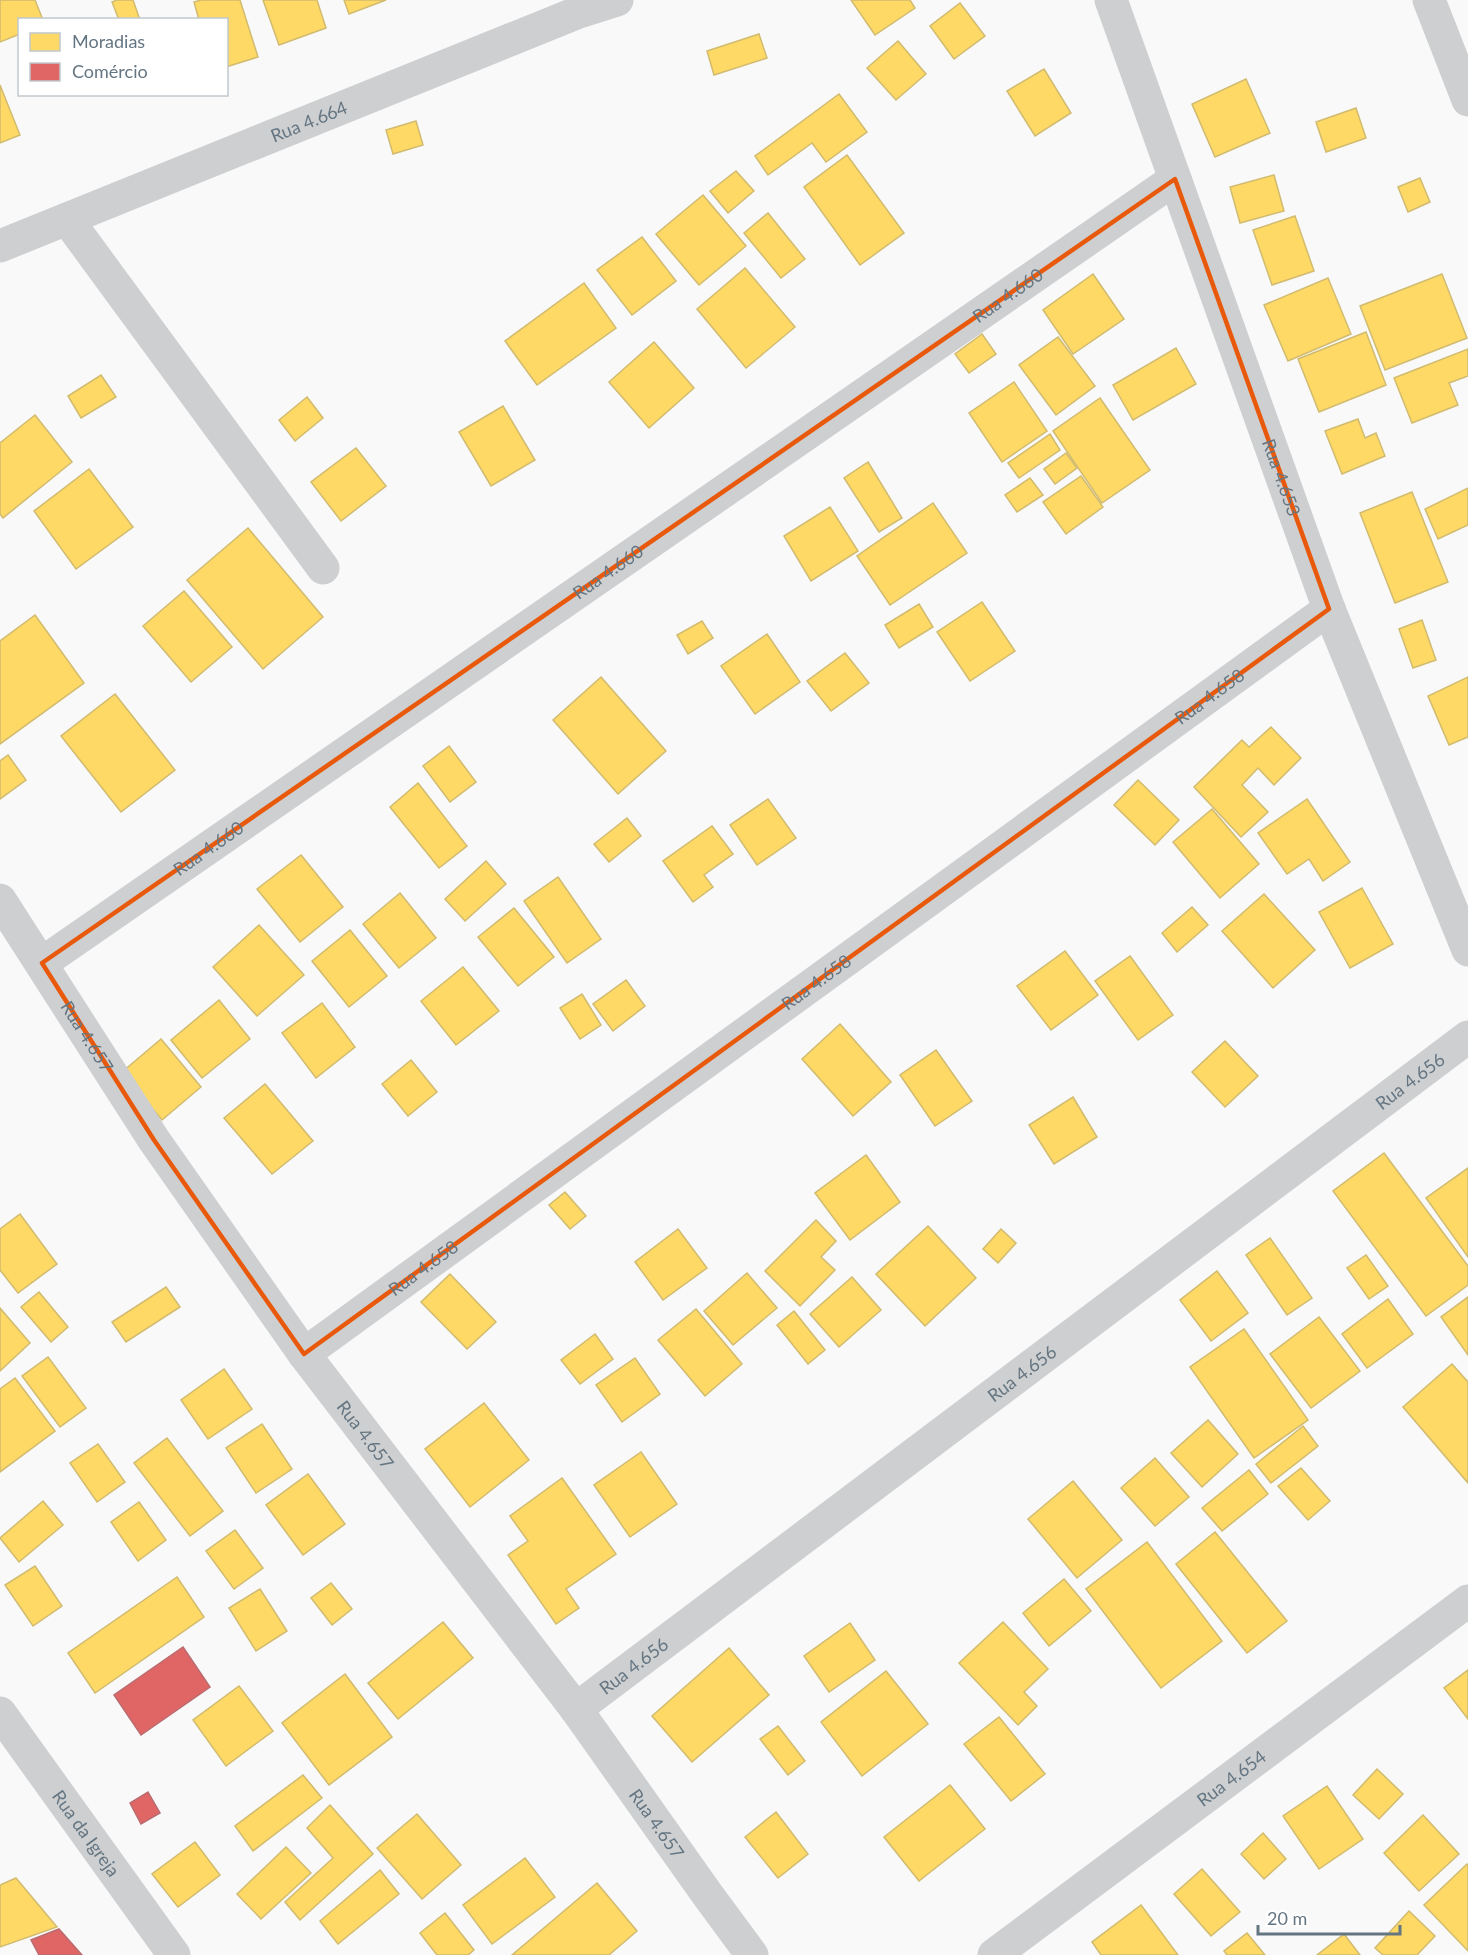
<svg xmlns="http://www.w3.org/2000/svg" width="1468" height="1955" font-family="Lato,sans-serif">
  <rect width="100%" height="100%" fill="#f9f9f9"/>
  <!-- homes -->
  <g fill="#ffd966" stroke="#d1bb6f" stroke-width="1.5">
    <path d="M0 0H35L43 20H20V34L0 42Z"/>
    <path d="M117 0H133L140 20H119L112 2Z"/>
    <path d="M201 0H240L258 57 226 67V20H199L194 2Z"/>
    <path d="M263 0H317L326 28 279 45Z"/>
    <path d="M344 0H386L349 14Z"/>
    <path d="M851 0H910L915 8 875 35Z"/>
    <path d="M960 3 985 36 954 59 930 26Z"/>
    <path d="M759 34 767 58 714 75 707 51Z"/>
    <path d="M898 41 926 74 896 100 867 68Z"/>
    <path d="M1044 69 1071 113 1035 136 1007 91Z"/>
    <path d="M1246 79 1270 133 1215 157 1192 104Z"/>
    <path d="M0 85 20 135 0 143Z"/>
    <path d="M839 94 867 132 826 162 812 143 768 175 755 156Z"/>
    <path d="M1356 108 1366 138 1326 152 1316 122Z"/>
    <path d="M416 121 423 145 393 154 386 130Z"/>
    <path d="M847 155 904 233 860 265 804 187Z"/>
    <path d="M736 171 754 191 728 213 710 191Z"/>
    <path d="M1274 175 1284 211 1240 223 1230 187Z"/>
    <path d="M1420 178 1430 202 1408 212 1398 187Z"/>
    <path d="M703 195 746 246 699 285 656 234Z"/>
    <path d="M768 213 805 259 781 278 744 233Z"/>
    <path d="M1295 216 1314 271 1272 285 1253 230Z"/>
    <path d="M642 237 676 281 632 315 597 270Z"/>
    <path d="M745 268 795 327 746 368 697 309Z"/>
    <path d="M1093 274 1124 319 1073 354 1043 310Z"/>
    <path d="M1442 274 1467 338 1385 370 1360 306Z"/>
    <path d="M1328 278 1351 334 1288 361 1264 305Z"/>
    <path d="M584 283 616 328 537 385 505 341Z"/>
    <path d="M1366 332 1386 385 1319 412 1298 359Z"/>
    <path d="M982 334 996 354 969 373 955 354Z"/>
    <path d="M1058 337 1095 386 1056 415 1019 365Z"/>
    <path d="M654 342 694 388 649 428 609 382Z"/>
    <path d="M1176 348 1196 384 1133 420 1113 385Z"/>
    <path d="M1468 349V376L1449 383 1458 405 1412 423 1394 378Z"/>
    <path d="M101 375 116 397 81 418 68 396Z"/>
    <path d="M1014 382 1047 431 1002 462 969 413Z"/>
    <path d="M307 397 323 418 295 441 279 420Z"/>
    <path d="M1100 398 1150 470 1102 503 1053 431Z"/>
    <path d="M503 406 535 460 491 486 459 432Z"/>
    <path d="M35 415 72 462 3 518 0 514V443Z"/>
    <path d="M1358 419 1365 438 1376 433 1385 456 1342 474 1325 431Z"/>
    <path d="M1050 434 1060 450 1019 478 1008 463Z"/>
    <path d="M356 448 386 486 341 521 311 482Z"/>
    <path d="M1066 453 1077 468 1055 484 1044 469Z"/>
    <path d="M868 462 902 518 879 532 844 478Z"/>
    <path d="M89 469 133 527 76 569 34 511Z"/>
    <path d="M1081 476 1103 507 1066 534 1043 502Z"/>
    <path d="M1030 478 1043 495 1017 512 1005 495Z"/>
    <path d="M1468 488V525L1438 539 1425 509Z"/>
    <path d="M1412 492 1448 582 1395 603 1360 513Z"/>
    <path d="M933 503 967 553 890 605 857 556Z"/>
    <path d="M830 507 858 551 811 581 784 536Z"/>
    <path d="M248 528 323 617 263 669 187 580Z"/>
    <path d="M184 591 232 647 191 682 143 626Z"/>
    <path d="M982 602 1015 651 970 681 937 632Z"/>
    <path d="M919 604 933 627 899 648 885 625Z"/>
    <path d="M35 615 84 683 0 744V641Z"/>
    <path d="M1422 620 1436 660 1413 668 1399 629Z"/>
    <path d="M702 621 713 638 688 654 677 635Z"/>
    <path d="M767 634 800 682 755 714 721 666Z"/>
    <path d="M845 653 869 683 831 711 807 681Z"/>
    <path d="M601 677 666 751 618 794 553 720Z"/>
    <path d="M1468 677V737L1449 745 1428 696Z"/>
    <path d="M115 694 175 770 121 812 61 736Z"/>
    <path d="M1271 727 1301 758 1274 785 1258 768 1242 785 1268 812 1241 837 1194 787 1242 740 1249 747Z"/>
    <path d="M449 746 476 782 450 802 423 766Z"/>
    <path d="M8 755 26 780 0 799V761Z"/>
    <path d="M1138 780 1179 820 1155 845 1114 805Z"/>
    <path d="M418 783 467 846 439 868 390 807Z"/>
    <path d="M768 799 796 838 757 865 730 825Z"/>
    <path d="M1307 799 1350 862 1323 881 1309 859 1287 874 1258 833Z"/>
    <path d="M1212 809 1259 864 1220 898 1173 842Z"/>
    <path d="M627 818 641 836 609 862 594 844Z"/>
    <path d="M712 826 733 854 704 875 713 887 693 902 663 861Z"/>
    <path d="M301 855 343 907 300 942 257 889Z"/>
    <path d="M486 861 506 884 465 921 445 899Z"/>
    <path d="M558 877 601 939 567 963 524 901Z"/>
    <path d="M1362 888 1393 944 1350 968 1319 912Z"/>
    <path d="M400 893 436 938 399 968 363 924Z"/>
    <path d="M1264 894 1315 950 1273 988 1222 931Z"/>
    <path d="M1192 907 1208 925 1177 952 1162 933Z"/>
    <path d="M514 908 554 957 518 986 478 937Z"/>
    <path d="M259 925 304 975 257 1016 213 967Z"/>
    <path d="M350 930 387 976 349 1007 312 961Z"/>
    <path d="M1065 951 1098 995 1051 1030 1017 986Z"/>
    <path d="M1130 956 1173 1015 1138 1040 1095 981Z"/>
    <path d="M463 967 499 1011 456 1045 421 1001Z"/>
    <path d="M626 980 645 1006 613 1031 593 1004Z"/>
    <path d="M582 994 601 1025 580 1039 560 1008Z"/>
    <path d="M219 1000 250 1039 202 1078 171 1040Z"/>
    <path d="M322 1003 355 1047 316 1078 282 1033Z"/>
    <path d="M840 1024 891 1082 853 1116 802 1059Z"/>
    <path d="M161 1039 201 1087 162 1120 122 1072Z"/>
    <path d="M1225 1041 1258 1076 1225 1107 1192 1072Z"/>
    <path d="M936 1050 972 1101 935 1126 900 1075Z"/>
    <path d="M411 1060 437 1092 408 1116 382 1084Z"/>
    <path d="M265 1084 313 1141 272 1174 224 1118Z"/>
    <path d="M1073 1097 1097 1137 1054 1164 1029 1125Z"/>
    <path d="M1384 1153 1468 1266V1285L1426 1316 1333 1191Z"/>
    <path d="M866 1155 900 1202 850 1240 815 1193Z"/>
    <path d="M1468 1168V1257L1426 1198Z"/>
    <path d="M565 1192 586 1216 570 1229 549 1205Z"/>
    <path d="M20 1214 57 1264 18 1293 0 1270V1229Z"/>
    <path d="M816 1220 836 1241 821 1257 835 1270 800 1306 765 1271Z"/>
    <path d="M928 1226 976 1278 925 1326 876 1274Z"/>
    <path d="M678 1229 707 1268 663 1300 635 1262Z"/>
    <path d="M1001 1229 1016 1243 998 1263 983 1249Z"/>
    <path d="M1270 1238 1312 1298 1287 1315 1246 1255Z"/>
    <path d="M1366 1255 1388 1286 1369 1299 1347 1268Z"/>
    <path d="M1217 1271 1248 1313 1211 1341 1180 1300Z"/>
    <path d="M747 1273 777 1308 733 1345 704 1311Z"/>
    <path d="M450 1274 496 1322 467 1349 421 1302Z"/>
    <path d="M852 1277 881 1310 839 1347 810 1314Z"/>
    <path d="M166 1287 180 1307 126 1342 112 1322Z"/>
    <path d="M39 1292 68 1327 51 1342 21 1307Z"/>
    <path d="M1468 1297V1355L1441 1317Z"/>
    <path d="M1388 1299 1413 1334 1367 1368 1342 1334Z"/>
    <path d="M0 1308 30 1343 0 1371Z"/>
    <path d="M696 1309 742 1364 705 1396 658 1340Z"/>
    <path d="M794 1311 825 1350 808 1364 777 1325Z"/>
    <path d="M1319 1317 1360 1371 1311 1408 1270 1354Z"/>
    <path d="M1244 1329 1308 1420 1254 1458 1190 1367Z"/>
    <path d="M595 1334 613 1359 580 1384 561 1360Z"/>
    <path d="M48 1357 86 1408 60 1427 22 1376Z"/>
    <path d="M635 1358 660 1394 622 1422 596 1385Z"/>
    <path d="M1452 1364 1468 1382V1483L1403 1407Z"/>
    <path d="M224 1369 252 1409 208 1439 181 1400Z"/>
    <path d="M15 1378 55 1431 0 1472V1389Z"/>
    <path d="M484 1403 529 1460 470 1507 425 1449Z"/>
    <path d="M1208 1420 1238 1454 1202 1487 1171 1453Z"/>
    <path d="M262 1424 292 1469 256 1493 226 1448Z"/>
    <path d="M1303 1426 1318 1446 1271 1483 1256 1464Z"/>
    <path d="M167 1438 223 1511 190 1536 134 1463Z"/>
    <path d="M98 1444 125 1482 97 1502 70 1463Z"/>
    <path d="M641 1452 677 1504 630 1537 594 1485Z"/>
    <path d="M1155 1458 1189 1497 1155 1526 1121 1488Z"/>
    <path d="M1301 1468 1330 1501 1308 1520 1278 1486Z"/>
    <path d="M1249 1470 1268 1494 1222 1531 1202 1508Z"/>
    <path d="M308 1474 345 1524 303 1555 266 1505Z"/>
    <path d="M562 1478 616 1554 566 1589 579 1608 556 1624 508 1555 528 1541 510 1516Z"/>
    <path d="M1073 1481 1122 1540 1077 1578 1028 1519Z"/>
    <path d="M43 1501 63 1525 19 1562 0 1538Z"/>
    <path d="M139 1502 166 1540 138 1561 111 1522Z"/>
    <path d="M235 1530 263 1568 234 1589 206 1551Z"/>
    <path d="M1215 1532 1287 1621 1247 1653 1176 1564Z"/>
    <path d="M1147 1542 1222 1641 1161 1688 1086 1589Z"/>
    <path d="M35 1566 62 1606 33 1626 5 1585Z"/>
    <path d="M177 1577 204 1617 95 1693 68 1653Z"/>
    <path d="M1064 1579 1091 1611 1049 1646 1023 1613Z"/>
    <path d="M331 1583 352 1609 332 1625 311 1598Z"/>
    <path d="M260 1589 287 1631 256 1651 229 1608Z"/>
    <path d="M443 1622 473 1658 398 1719 368 1683Z"/>
    <path d="M1003 1622 1048 1669 1024 1692 1037 1706 1018 1725 959 1663Z"/>
    <path d="M850 1623 875 1660 829 1692 804 1656Z"/>
    <path d="M729 1648 769 1695 692 1762 652 1716Z"/>
    <path d="M1468 1670V1719L1444 1688Z"/>
    <path d="M886 1671 928 1724 862 1776 821 1722Z"/>
    <path d="M345 1674 392 1737 329 1785 282 1723Z"/>
    <path d="M239 1686 273 1731 226 1766 193 1720Z"/>
    <path d="M999 1717 1045 1774 1011 1801 964 1744Z"/>
    <path d="M778 1726 805 1761 788 1775 760 1739Z"/>
    <path d="M1377 1769 1403 1794 1379 1819 1353 1795Z"/>
    <path d="M303 1775 322 1798 253 1851 235 1826Z"/>
    <path d="M950 1785 985 1829 919 1881 884 1837Z"/>
    <path d="M1327 1786 1363 1839 1319 1869 1283 1816Z"/>
    <path d="M330 1805 373 1854 300 1920 285 1902 333 1858 307 1828Z"/>
    <path d="M776 1812 808 1854 778 1878 745 1837Z"/>
    <path d="M417 1814 461 1865 422 1899 377 1848Z"/>
    <path d="M1423 1815 1459 1854 1419 1891 1384 1853Z"/>
    <path d="M1263 1833 1286 1859 1264 1879 1241 1854Z"/>
    <path d="M195 1842 220 1875 178 1907 152 1874Z"/>
    <path d="M286 1847 311 1873 261 1919 237 1894Z"/>
    <path d="M525 1858 555 1897 492 1944 463 1905Z"/>
    <path d="M1467 1864 1468 1865V1951L1424 1905Z"/>
    <path d="M1202 1869 1240 1912 1211 1936 1174 1894Z"/>
    <path d="M380 1870 399 1894 338 1944 320 1921Z"/>
    <path d="M16 1878 57 1927 0 1947V1885Z"/>
    <path d="M597 1883 637 1931 609 1955H512Z"/>
    <path d="M1141 1905 1178 1955H1101L1092 1942Z"/>
    <path d="M1409 1911 1435 1936 1417 1955H1383L1375 1948Z"/>
    <path d="M445 1913 474 1950 468 1955H437L420 1933Z"/>
    <path d="M1247 1933 1265 1955H1227L1224 1951Z"/>
    <path d="M1344 1934 1360 1955H1317Z"/>
  </g>
  <!-- shops -->
  <g fill="#e06666" stroke="#bb6b6f" stroke-width="1.5">
    <path d="M183 1647 210 1687 141 1735 114 1695Z"/>
    <path d="M148 1792 160 1813 141 1824 130 1803Z"/>
    <path d="M59 1929 82 1955H39L31 1940Z"/>
  </g>
  <g fill="none" stroke-linecap="round" stroke-linejoin="round">
    <!-- street -->
    <g stroke="#cecfd0" stroke-width="33">
      <path id="s1" d="M1111 0 1329 609 1468 950"/>
      <path d="M1429 0 1468 100"/>
      <path d="M67 219 323 568"/>
      <path id="s2" d="M0 246 579 12 617 0"/>
      <path id="s3" d="M0 900 154 1140 304 1354 576 1709 707 1894 752 1955"/>
      <path id="s4" d="M42 963 1175 179"/>
      <path id="s5" d="M304 1354 1329 609"/>
      <path id="s6" d="M576 1709 1468 1037"/>
      <path id="s7" d="M0 1713 174 1955"/>
      <path id="s8" d="M994 1955 1468 1601"/>
    </g>
  </g>
  <!-- marked area -->
  <path fill="none" stroke="#e8590c" stroke-width="4.5" stroke-linejoin="round" d="M1175 179 1329 609 304 1354 154 1140 42 963Z"/>
  <g text-anchor="middle" dominant-baseline="central" stroke-width="6" stroke-linejoin="round" paint-order="stroke">
    <!-- street labels -->
    <g font-size="18" fill="#657683" stroke="#fff">
      <text stroke="none"><textPath href="#s2" startOffset="333">Rua 4.664</textPath></text>
      <text stroke="none"><textPath href="#s4" startOffset="1174">Rua 4.660</textPath></text>
      <text stroke="none"><textPath href="#s1" startOffset="507">Rua 4.653</textPath></text>
      <text stroke="none"><textPath href="#s4" startOffset="688">Rua 4.660</textPath></text>
      <text stroke="none"><textPath href="#s5" startOffset="1119">Rua 4.658</textPath></text>
      <text stroke="none"><textPath href="#s4" startOffset="202">Rua 4.660</textPath></text>
      <text stroke="none"><textPath href="#s5" startOffset="633">Rua 4.658</textPath></text>
      <text stroke="none"><textPath href="#s3" startOffset="162">Rua 4.657</textPath></text>
      <text stroke="none"><textPath href="#s6" startOffset="1044">Rua 4.656</textPath></text>
      <text stroke="none"><textPath href="#s5" startOffset="147">Rua 4.658</textPath></text>
      <text stroke="none"><textPath href="#s6" startOffset="558">Rua 4.656</textPath></text>
      <text stroke="none"><textPath href="#s3" startOffset="648">Rua 4.657</textPath></text>
      <text stroke="none"><textPath href="#s6" startOffset="72">Rua 4.656</textPath></text>
      <text stroke="none"><textPath href="#s8" startOffset="296">Rua 4.654</textPath></text>
      <text stroke="none"><textPath href="#s3" startOffset="1134">Rua 4.657</textPath></text>
      <text stroke="none"><textPath href="#s7" startOffset="148">Rua da Igreja</textPath></text>
    </g>
  </g>
  <!-- legend -->
  <rect x="18" y="18" width="210" height="78" fill="#ffffff" stroke="#c1c8cd" stroke-width="1.5"/>
  <rect x="30" y="33" width="30" height="18" fill="#ffd966" stroke="#c1c8cd" stroke-width="1.5"/>
  <text x="72" y="48" font-size="18" fill="#657683">Moradias</text>
  <rect x="30" y="63" width="30" height="18" fill="#e06666" stroke="#c1c8cd" stroke-width="1.5"/>
  <text x="72" y="78" font-size="18" fill="#657683">Comércio</text>
  <!-- scale -->
  <path d="M1258 1925v9h142v-9" fill="none" stroke="#657683" stroke-width="3"/>
  <text x="1267" y="1925" font-size="18" fill="#657683" stroke="#ffffff" stroke-width="4.5" paint-order="stroke">20 m</text>
</svg>
